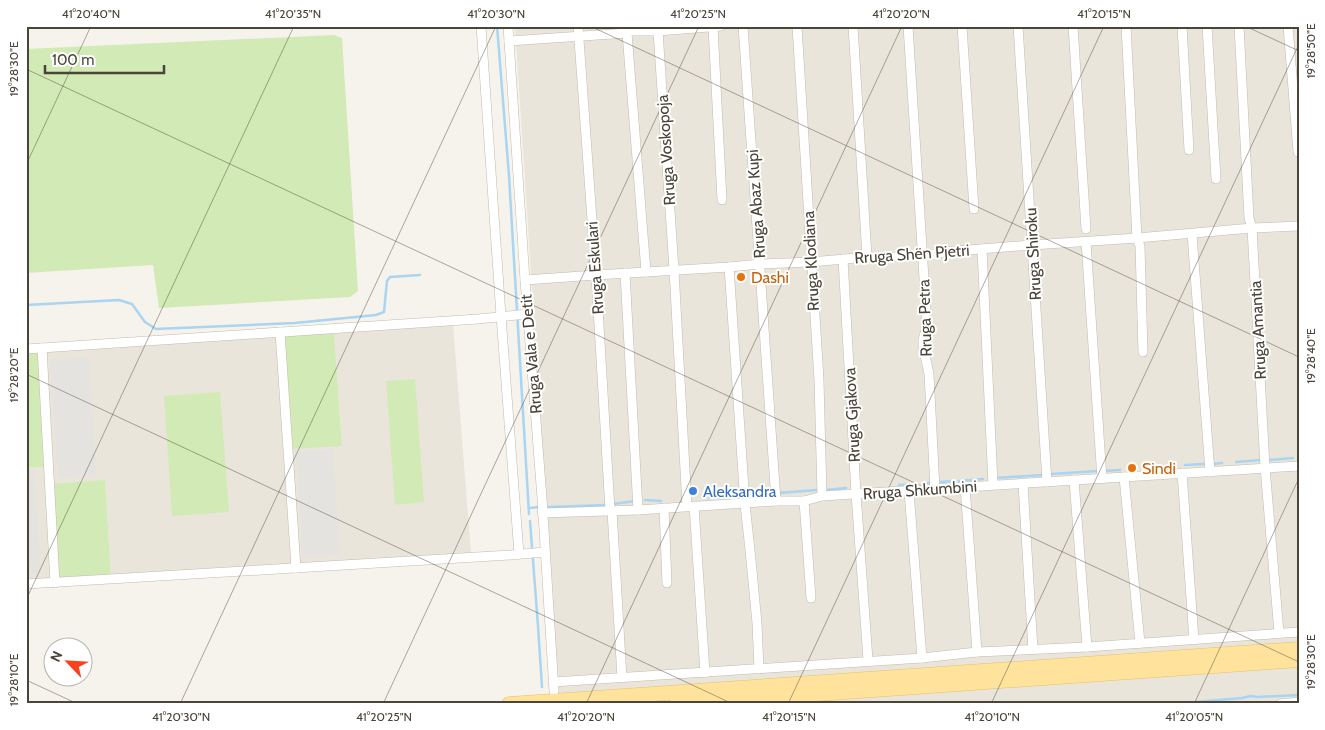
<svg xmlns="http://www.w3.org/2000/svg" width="1325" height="730" font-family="Cabin,sans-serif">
  <rect width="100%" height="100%" fill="#f6f3ec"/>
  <!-- residential -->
  <g fill="#eae5da">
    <path d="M515 26H1299V704H559Z"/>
    <path d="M453 324 471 553 111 576 105 480 58 579 26 581V468L45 467 39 352 283 336 342 445 334 332Z"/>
  </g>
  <!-- green -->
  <g fill="#d2eab5">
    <path d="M334 35 342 38 358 291 350 297 159 308 153 265 26 273V49Z"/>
    <path d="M334 332 342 446 290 449 283 336Z"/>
    <path d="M39 352 46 467 26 468V353Z"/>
    <path d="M415 379 424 502 395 505 386 381Z"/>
    <path d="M220 392 229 512 172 516 164 396Z"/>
    <path d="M105 480 111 576 58 579 53 484Z"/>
  </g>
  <!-- parking -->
  <g fill="#e5e3e0">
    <path d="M89 358 97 476 58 478 50 360Z"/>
    <path d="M333 449 340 554 303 557 296 451Z"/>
    <path d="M34 469 41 573 26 574V470Z"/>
  </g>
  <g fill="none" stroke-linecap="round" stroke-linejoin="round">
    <!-- stream -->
    <g stroke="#a9d4f2" stroke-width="2.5">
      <path d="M497 26 509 176 529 514"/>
      <path d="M26 305 119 300 132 304 145 322 156 329 295 323 376 315 384 312 387 281 390 277 420 275"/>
      <path d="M1270 460 1293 458"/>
      <path d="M1236 462 1261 460"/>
      <path d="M1212 464 1222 463"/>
      <path d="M1185 465 1204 464"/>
      <path d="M1104 471 1120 470"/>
      <path d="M1051 474 1098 471"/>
      <path d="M996 478 1043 475"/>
      <path d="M959 481 983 479"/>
      <path d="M940 482 953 481"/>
      <path d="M923 483H931"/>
      <path d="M899 485 916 484"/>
      <path d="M825 490 846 488"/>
      <path d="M778 493 817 490"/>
      <path d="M747 495 774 493"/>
      <path d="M709 498 742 496"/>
      <path d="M645 500 661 501"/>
      <path d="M613 504 635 501"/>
      <path d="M549 507 606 505"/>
      <path d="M529 508 540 507"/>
      <path d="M530 521 538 626 542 687"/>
      <path d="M1171 704 1242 698 1251 696 1257 697 1299 695"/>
    </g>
    <!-- street casing -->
    <g stroke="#c2bbae" stroke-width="10">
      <g id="street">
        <path d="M481 26 501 316 519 554"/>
        <path d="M508 26 525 280 542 498 554 691"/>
        <path d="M578 26 596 275 610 510"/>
        <path d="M743 26 776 501"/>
        <path d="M797 26 819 380 822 496"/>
        <path d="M853 26 867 257"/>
        <path d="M908 26 927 326 923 340V346L929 374 935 489"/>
        <path d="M962 26 974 209"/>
        <path d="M1018 26 1047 482"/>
        <path d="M1073 26 1086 229"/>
        <path d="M1126 26 1137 238 1140 246 1143 352"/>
        <path d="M1182 26 1189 150"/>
        <path d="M1207 26 1216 179"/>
        <path d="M1239 26 1249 218 1252 228 1265 467 1279 633"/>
        <path d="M1288 26 1298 152"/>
        <path d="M713 27 722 200"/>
        <path d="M658 31 674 270 687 506"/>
        <path d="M627 33 646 272"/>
        <path d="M509 41 627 33 628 31H658L721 26"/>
        <path d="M1192 234 1210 472"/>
        <path d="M1086 242 1102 479"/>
        <path d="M982 249 993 484"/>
        <path d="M843 259 856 494 868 660"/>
        <path d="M729 267 745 504 750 550 757 623 759 669"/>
        <path d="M625 273 638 510"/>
        <path d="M525 280 596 275 729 267 760 264 811 262 867 257H922L943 252 1032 245 1137 238 1252 228 1299 226"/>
        <path d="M280 332 296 568"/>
        <path d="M42 348 55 583"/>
        <path d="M26 349 478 319 527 314"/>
        <path d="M1182 473 1194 640"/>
        <path d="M1124 477 1140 643"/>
        <path d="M1074 480 1087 647"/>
        <path d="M1023 484 1033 650"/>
        <path d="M965 486 977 652"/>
        <path d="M909 491 922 658"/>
        <path d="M804 501 811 598"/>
        <path d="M694 506 705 673"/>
        <path d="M664 508 667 583"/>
        <path d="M612 511 622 678"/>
        <path d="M542 513 638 510 776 501H804L822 496 1299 466"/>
        <path d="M26 584 511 555 545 552"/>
        <path d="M553 682 922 658 977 652 1087 647 1299 632"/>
        <path d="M1280 704 1299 702"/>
      </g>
    </g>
    <!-- primary casing -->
    <g stroke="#e6c16a" stroke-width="15">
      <g id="primary">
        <path d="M509 704 1299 649"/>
        <path d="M676 704 1299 660"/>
      </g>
    </g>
    <!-- street -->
    <use href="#street" stroke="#fff" stroke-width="9"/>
    <!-- primary -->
    <use href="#primary" stroke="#ffe39c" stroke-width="14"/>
  </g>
  <!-- ticks -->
  <path fill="none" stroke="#4b4439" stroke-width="1" stroke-opacity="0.45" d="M590 26 1299 357M1245 26 1299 51M26 69 1299 662M26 165 91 26M26 374 733 704M26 600 294 26M26 680 78 704M180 704 496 26M383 704 699 26M586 704 902 26M788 704 1104 26M991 704 1299 44M1194 704 1299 478"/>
  <!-- markers -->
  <g fill="#e8710a" stroke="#fff" stroke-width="2">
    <circle cx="741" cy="277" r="5"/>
    <circle cx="1132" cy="468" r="5"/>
  </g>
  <circle fill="#3f7fe0" stroke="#fff" stroke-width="2" cx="693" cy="491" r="5"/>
  <g text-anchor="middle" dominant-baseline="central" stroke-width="4" stroke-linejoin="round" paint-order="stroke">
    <!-- street labels -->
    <g font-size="16" fill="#4b4439" stroke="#fff">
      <text transform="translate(666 150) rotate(-94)">Rruga Voskopoja</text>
      <text transform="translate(756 204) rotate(-94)">Rruga Abaz Kupi</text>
      <text transform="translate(912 254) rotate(-4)">Rruga Shën Pjetri</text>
      <text transform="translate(1033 254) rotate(-93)">Rruga Shiroku</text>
      <text transform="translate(811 261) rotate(-93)">Rruga Klodiana</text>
      <text transform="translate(595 268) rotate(-94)">Rruga Eskulari</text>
      <text transform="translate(925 318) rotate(-92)">Rruga Petra</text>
      <text transform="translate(1258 330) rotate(-93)">Rruga Amantia</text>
      <text transform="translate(531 354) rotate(-95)">Rruga Vala e Detit</text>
      <text transform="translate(852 415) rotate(-93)">Rruga Gjakova</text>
      <text transform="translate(920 490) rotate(-4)">Rruga Shkumbini</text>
    </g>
    <!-- food labels -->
    <g font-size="16" fill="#c56008" stroke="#fff" text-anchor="start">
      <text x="751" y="277">Dashi</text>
      <text x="1142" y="468">Sindi</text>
    </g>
    <!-- shop labels -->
    <g font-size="16" fill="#366cbe" stroke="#fff" text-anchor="start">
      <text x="703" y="491">Aleksandra</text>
    </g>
  </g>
  <!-- border -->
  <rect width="1325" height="730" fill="none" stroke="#ffffff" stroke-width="55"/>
  <!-- north arrow -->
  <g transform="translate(68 662) rotate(295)"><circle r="24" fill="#ffffff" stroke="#b7b4b0"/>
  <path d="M0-4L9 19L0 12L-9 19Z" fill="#fc3f1d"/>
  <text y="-8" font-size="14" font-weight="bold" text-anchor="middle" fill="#4b4439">N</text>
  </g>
  <!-- scale -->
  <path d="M45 65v8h119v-8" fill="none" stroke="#4b4439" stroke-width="2.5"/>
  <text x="52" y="65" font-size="15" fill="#4b4439" stroke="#ffffff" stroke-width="4" paint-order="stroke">100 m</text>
  <rect x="28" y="28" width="1270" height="674" fill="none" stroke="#4b4439" stroke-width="2"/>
  <g font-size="12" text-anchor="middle" fill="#4b4439">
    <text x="91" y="18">41°20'40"N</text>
    <text x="293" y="18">41°20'35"N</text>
    <text x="496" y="18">41°20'30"N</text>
    <text x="698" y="18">41°20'25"N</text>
    <text x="901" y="18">41°20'20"N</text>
    <text x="1104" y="18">41°20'15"N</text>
    <text transform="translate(1311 51) rotate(-90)" y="4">19°28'50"E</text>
    <text transform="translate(14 69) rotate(-90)" y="4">19°28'30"E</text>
    <text transform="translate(1311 356) rotate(-90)" y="4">19°28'40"E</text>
    <text transform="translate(14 375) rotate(-90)" y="4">19°28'20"E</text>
    <text transform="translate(1311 662) rotate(-90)" y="4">19°28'30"E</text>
    <text transform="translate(14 680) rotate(-90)" y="4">19°28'10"E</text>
    <text x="181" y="721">41°20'30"N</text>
    <text x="384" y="721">41°20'25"N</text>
    <text x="586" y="721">41°20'20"N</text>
    <text x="789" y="721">41°20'15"N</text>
    <text x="992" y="721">41°20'10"N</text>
    <text x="1194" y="721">41°20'05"N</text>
  </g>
</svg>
